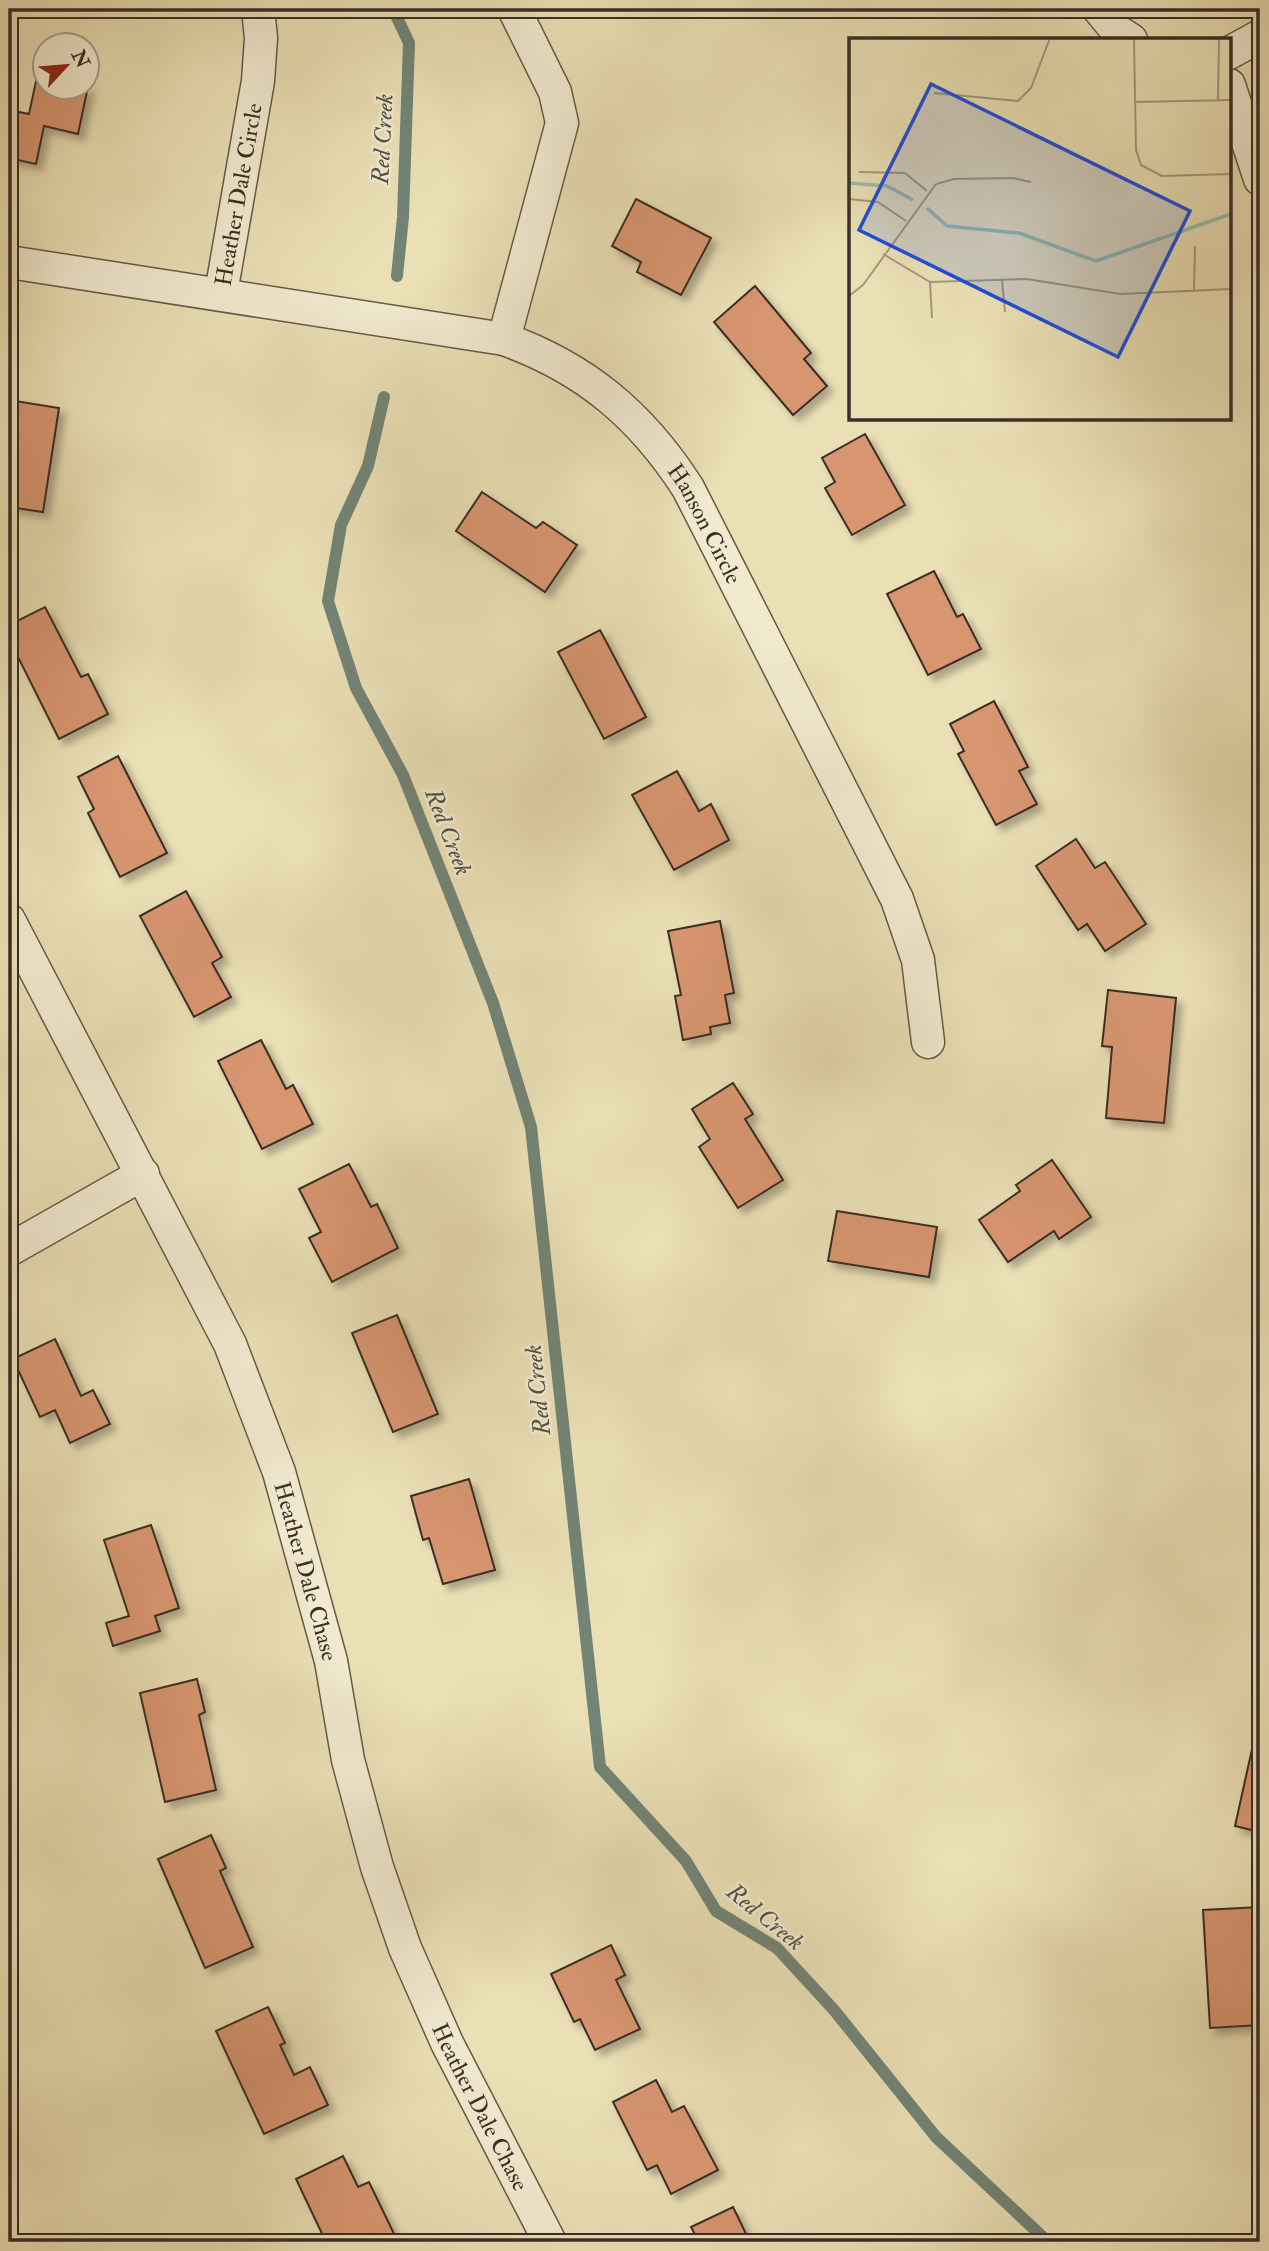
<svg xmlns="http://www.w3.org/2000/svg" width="1269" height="2251" font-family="'IM FELL Double Pica',serif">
  <defs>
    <filter id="shadow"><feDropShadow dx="6" dy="6" stdDeviation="3.5" flood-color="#0004"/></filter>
  </defs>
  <rect width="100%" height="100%" fill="#eadfb5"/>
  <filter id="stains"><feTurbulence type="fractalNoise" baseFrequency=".00286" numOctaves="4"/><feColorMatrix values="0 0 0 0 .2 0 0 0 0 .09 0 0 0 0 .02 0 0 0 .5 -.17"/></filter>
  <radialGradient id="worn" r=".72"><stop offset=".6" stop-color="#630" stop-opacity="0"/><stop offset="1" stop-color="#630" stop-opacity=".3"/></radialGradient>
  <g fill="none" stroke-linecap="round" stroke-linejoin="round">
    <!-- stream -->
    <g stroke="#728476" stroke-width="12">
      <path d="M393 9 409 43 403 217 397 276"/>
      <path d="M384 397 368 466 341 525 328 601 356 688 403 775 493 1003 531 1127 600 1767 686 1861 716 1911 777 1948 834 2010 936 2137 1048 2242"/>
    </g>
  </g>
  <!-- building -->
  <g fill="#d7956f" stroke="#3a2e26" stroke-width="2" filter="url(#shadow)">
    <path d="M38 72 46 73V88H88L89 82 78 134 44 126 36 164 9 158V110L29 114Z"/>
    <path d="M636 199 711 238 681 295 637 272 641 262 612 246Z"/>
    <path d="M755 286 811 353 804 359 827 386 793 415 714 322Z"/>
    <path d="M9 400 59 408 43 512 9 507Z"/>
    <path d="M865 434 905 505 852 535 825 488 835 482 822 458Z"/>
    <path d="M482 492 536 528 543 522 577 545 545 592 456 531Z"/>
    <path d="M934 571 957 617 963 614 981 649 928 675 887 594Z"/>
    <path d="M45 607 81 677 88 674 108 714 59 739 9 639V625Z"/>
    <path d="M600 630 646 717 604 739 558 652Z"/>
    <path d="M994 701 1028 767 1019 771 1037 804 996 825 958 754 964 751 950 724Z"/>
    <path d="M118 756 167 853 120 877 88 813 94 809 78 777Z"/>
    <path d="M677 771 699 811 711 804 729 840 674 870 632 795Z"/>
    <path d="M1076 839 1095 868 1105 862 1146 924 1105 951 1087 924 1078 930 1036 866Z"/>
    <path d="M186 891 222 957 212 963 231 997 194 1017 140 916Z"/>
    <path d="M720 921 734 993 725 995 730 1023 710 1027 711 1034 683 1040 675 996 681 995 668 931Z"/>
    <path d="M1108 990 1176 998 1164 1123 1106 1118 1112 1047 1102 1046Z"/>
    <path d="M261 1040 286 1089 293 1085 313 1124 262 1149 218 1061Z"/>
    <path d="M733 1083 753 1114 745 1119 783 1180 738 1208 699 1147 710 1139 692 1109Z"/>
    <path d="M1052 1160 1091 1217 1059 1239 1054 1231 1008 1262 979 1220 1020 1191 1016 1185Z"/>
    <path d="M349 1164 371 1207 377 1204 398 1248 332 1282 309 1238 321 1232 299 1189Z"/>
    <path d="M837 1211 937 1227 929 1277 828 1261Z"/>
    <path d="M397 1315 438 1414 393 1432 352 1333Z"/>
    <path d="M55 1339 81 1396 93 1390 110 1424 70 1443 55 1410 40 1417 13 1359Z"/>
    <path d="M469 1479 495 1570 443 1584 429 1538 423 1540 411 1496Z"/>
    <path d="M151 1525 179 1608 155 1616 160 1631 113 1646 106 1623 129 1616 104 1540Z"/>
    <path d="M197 1679 205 1712 199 1715 216 1790 165 1802 140 1693Z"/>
    <path d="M1260 1713V1832L1235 1826Z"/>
    <path d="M211 1835 226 1868 220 1871 253 1947 205 1968 158 1859Z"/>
    <path d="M1260 1907V2025L1210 2028 1203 1910Z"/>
    <path d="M611 1945 625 1975 616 1980 640 2029 595 2050 580 2019 574 2022 551 1974Z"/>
    <path d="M268 2007 285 2043 280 2045 294 2075 310 2067 328 2105 264 2134 216 2031Z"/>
    <path d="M656 2080 672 2112 684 2106 718 2170 671 2194 657 2165 647 2170 613 2102Z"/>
    <path d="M343 2156 358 2187 369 2182 398 2242H326L296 2179Z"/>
    <path d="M733 2207 750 2242H699L691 2227Z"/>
  </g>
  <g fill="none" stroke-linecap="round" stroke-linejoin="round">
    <!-- street casing -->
    <g stroke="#665a4a" stroke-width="35">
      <g id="street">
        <path d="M1099 9 1117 31 1131 40"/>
        <path d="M1229 53 1260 36"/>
        <path d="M1229 85 1260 179"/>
        <path id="s1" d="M9 262 504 339C585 368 641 415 688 488L897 899 918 960 928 1042"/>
        <path id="s2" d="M221 293 258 81 261 38 258 9"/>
        <path d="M504 339 562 123 555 92 514 9"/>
        <path id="s3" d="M9 920 230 1344 279 1472 331 1661 348 1760 377 1867 405 1948 447 2043 550 2242"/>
        <path d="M9 1250 143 1174"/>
      </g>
    </g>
    <!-- street -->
    <use href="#street" stroke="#f1eacf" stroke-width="32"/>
  </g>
  <g text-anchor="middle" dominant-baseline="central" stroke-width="5" stroke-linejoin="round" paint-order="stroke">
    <!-- street labels -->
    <g font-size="23" fill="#3a2e26" stroke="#f1eacf">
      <text stroke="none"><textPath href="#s2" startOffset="100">Heather Dale Circle</textPath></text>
      <text stroke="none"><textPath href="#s1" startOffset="782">Hanson Circle</textPath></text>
      <text stroke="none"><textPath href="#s3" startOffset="718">Heather Dale Chase</textPath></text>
      <text stroke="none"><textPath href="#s3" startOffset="1284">Heather Dale Chase</textPath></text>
    </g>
    <!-- water labels -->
    <g font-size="24" font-style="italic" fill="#525248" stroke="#f1eacf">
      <text transform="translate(383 139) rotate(-87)">Red Creek</text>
      <text transform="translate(448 832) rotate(69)">Red Creek</text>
      <text transform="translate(538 1390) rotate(-96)">Red Creek</text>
      <text transform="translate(765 1917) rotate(39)">Red Creek</text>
    </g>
  </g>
  <!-- overview -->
  <g transform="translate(849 38)">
    <rect width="382" height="382" fill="#eadfb5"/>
    <path fill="none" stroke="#98bdac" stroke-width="3.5" d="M0 145 38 148 64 162M78 170 98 188 170 195 247 223 382 176"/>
    <path fill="none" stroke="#a4987c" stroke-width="2" d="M285 0 287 112 292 127 313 138 382 136M85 55 169 63 182 50 201 0M369 62 370 0M286 64 382 62M10 134 56 135 78 153M0 161 29 164 57 183M34 216 81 244 178 241 271 256 382 251M153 242 156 274M81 244 83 280M345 254 346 208M0 258 14 247 87 146 105 141 164 140 182 144"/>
    <path fill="#1d4ed8" fill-opacity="0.15" stroke="#1d4ed8" stroke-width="3.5" d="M82 46 341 173 269 319 10 192Z"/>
    <rect width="382" height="382" fill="none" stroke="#3a2e26" stroke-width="3.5"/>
  </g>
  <!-- margin -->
  <rect width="1269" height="2251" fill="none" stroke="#eadfb5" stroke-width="35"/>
  <rect x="10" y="10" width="1248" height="2230" fill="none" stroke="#3a2e26" stroke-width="3.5"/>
  <rect x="18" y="18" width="1234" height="2216" fill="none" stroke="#3a2e26" stroke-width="2"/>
  <!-- north arrow -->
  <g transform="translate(66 66) rotate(64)"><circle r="33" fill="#f1eacf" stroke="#a89f8b" stroke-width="2"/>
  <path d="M0-5L12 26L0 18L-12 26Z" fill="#8f2418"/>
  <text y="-10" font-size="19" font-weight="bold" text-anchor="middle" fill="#3a2e26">N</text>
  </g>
  <rect width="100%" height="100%" filter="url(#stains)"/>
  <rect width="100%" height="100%" fill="url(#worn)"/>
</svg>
